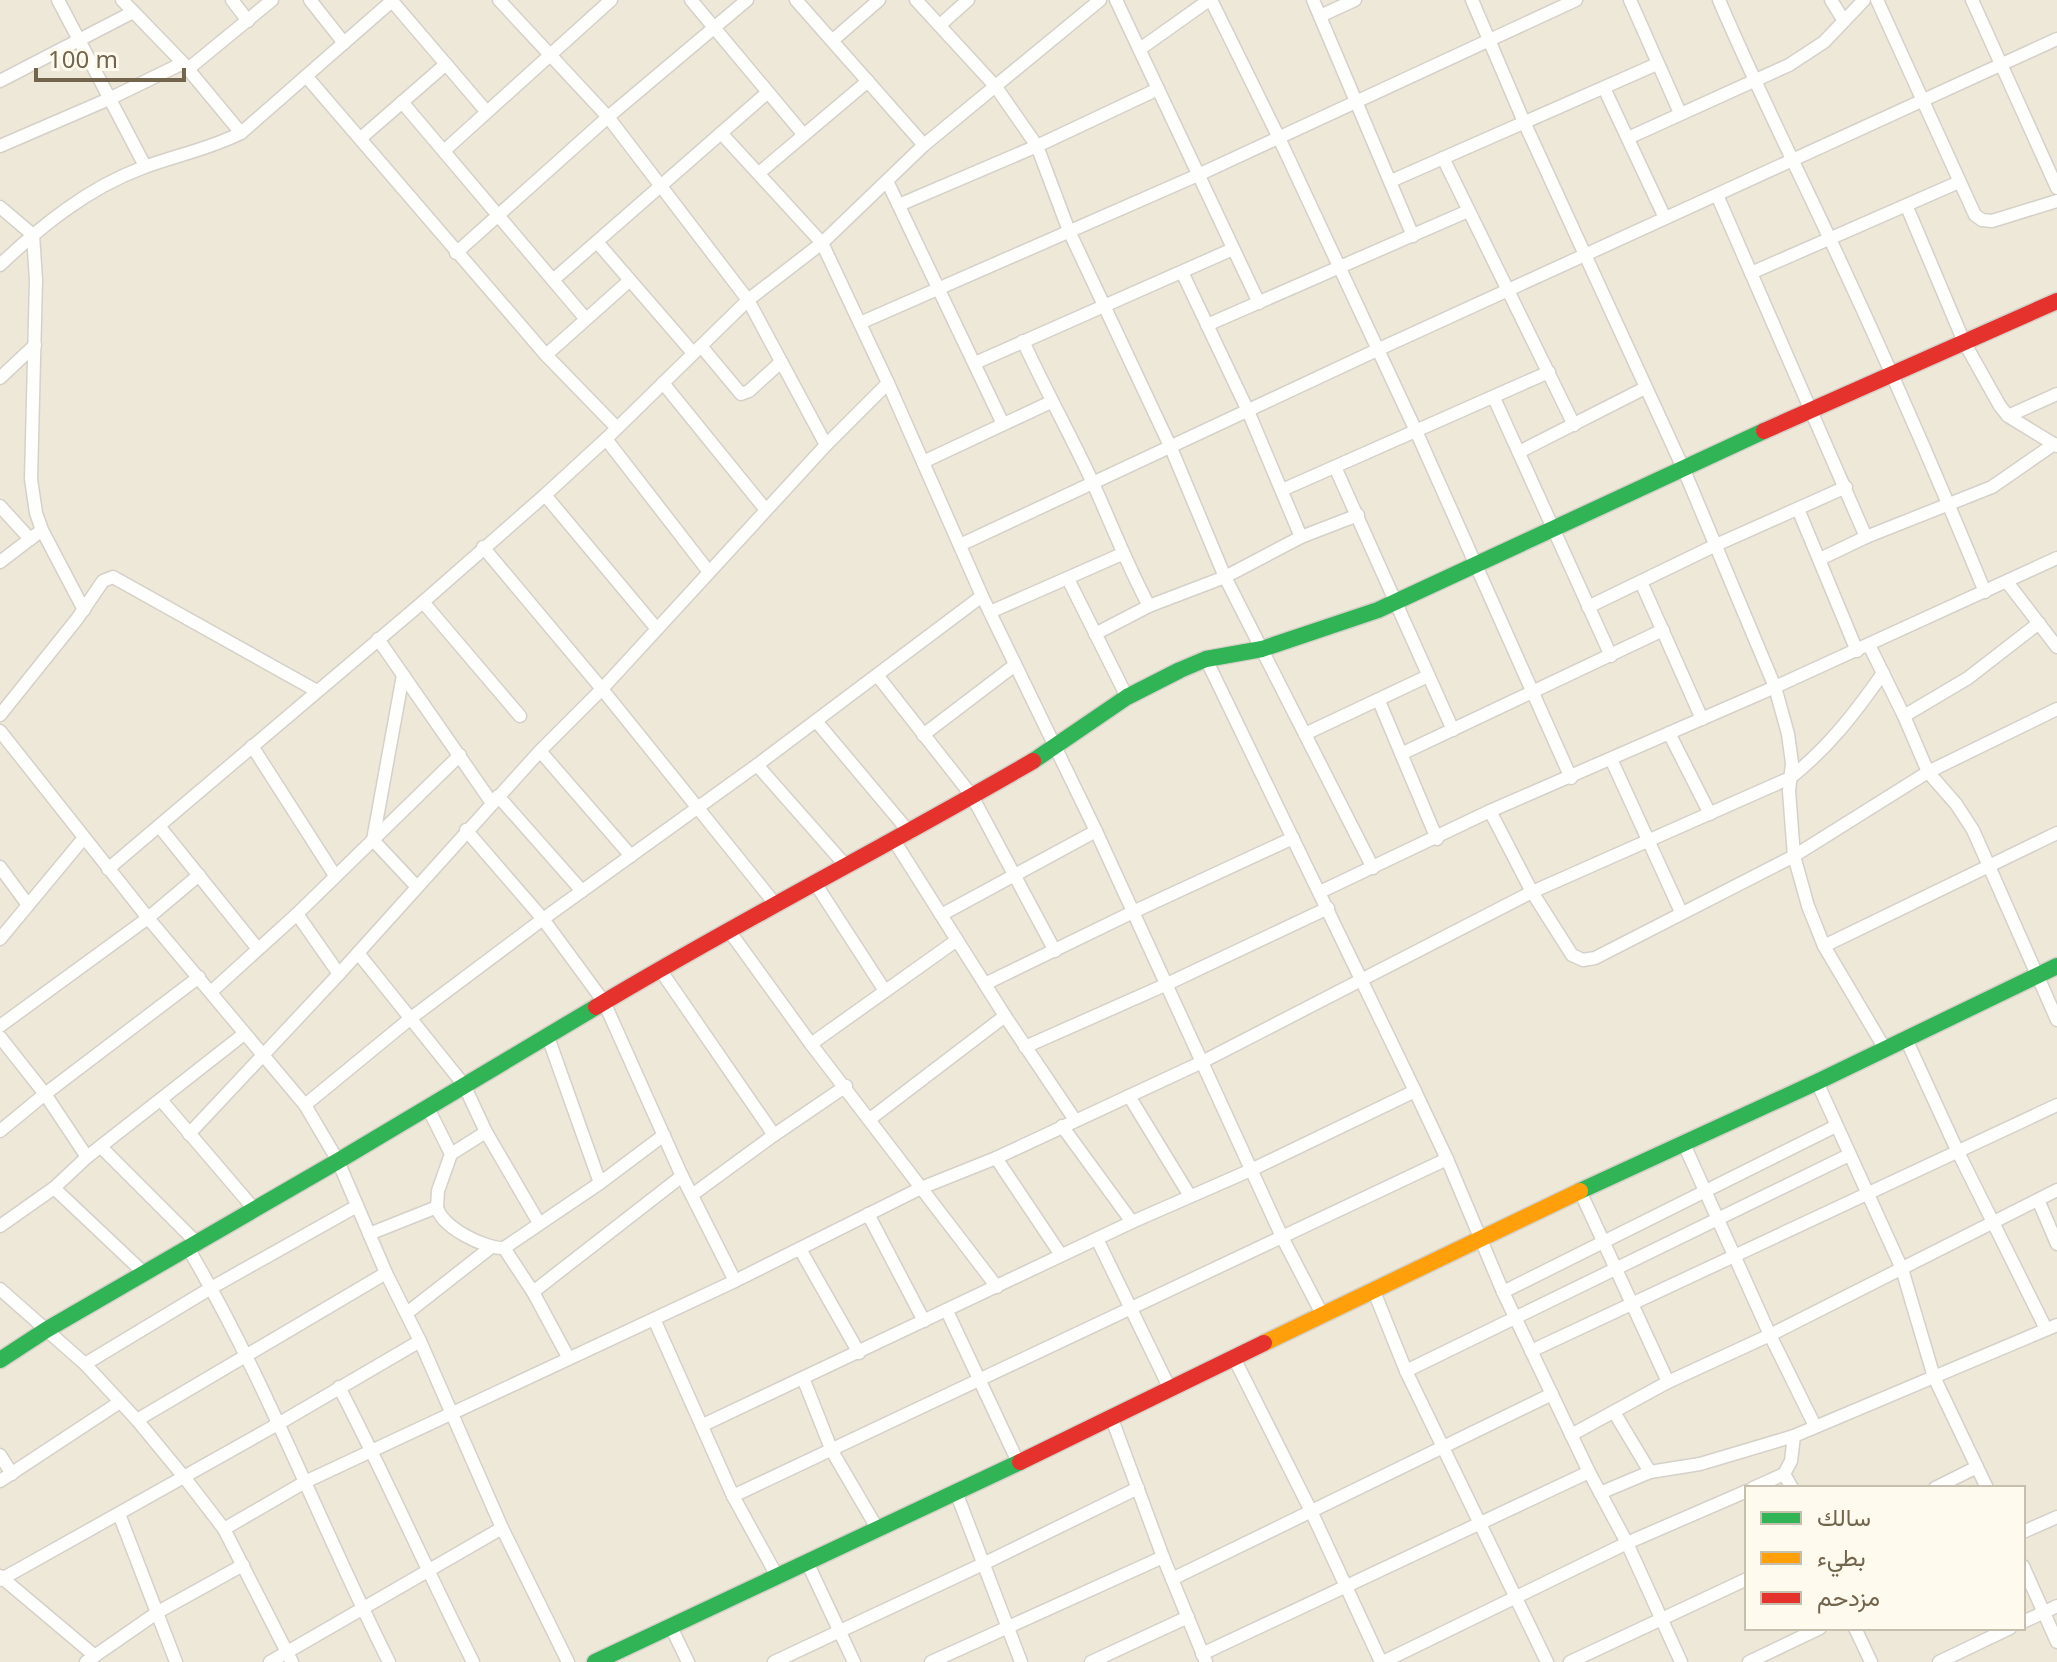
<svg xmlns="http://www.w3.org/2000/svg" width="2057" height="1662" font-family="'Noto Sans',Vazirmatn,sans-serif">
  <rect width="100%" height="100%" fill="#f7f5ec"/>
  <!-- residential -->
  <path fill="#eee8d9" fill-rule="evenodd" d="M0 0H2057V1662H0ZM1747 1488H2023V1628H1747Z"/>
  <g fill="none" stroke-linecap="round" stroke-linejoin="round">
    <!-- street casing -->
    <g stroke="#d5d1c9" stroke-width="15">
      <g id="street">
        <path d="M58 0 145 166"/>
        <path d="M122 0 183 63 241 133 393 0"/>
        <path d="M232 0 248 21"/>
        <path d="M310 0 344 43"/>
        <path d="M499 0 608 117 748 300 826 445"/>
        <path d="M691 0 803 134"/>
        <path d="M796 0 924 145"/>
        <path d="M916 0 996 87 1037 146 1069 231 1171 448 1225 577 1373 868"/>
        <path d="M1116 0 1259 303"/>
        <path d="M1211 0 1279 138 1416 431 1571 778"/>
        <path d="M1313 0 1413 236"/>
        <path d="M1472 0 1524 122 1684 470 1775 687 1788 734 1792 763 1789 791 1794 856 1808 906 1824 946 1885 1049"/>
        <path d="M1630 0 1680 113"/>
        <path d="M1719 0C1753 80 1792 158 1829 237 1884 354 1936 473 1985 592"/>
        <path d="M1831 0 1844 21"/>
        <path d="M1877 0 1975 215 1982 220 1992 221 2057 201"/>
        <path d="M1972 0 2057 188"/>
        <path d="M392 1 486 111"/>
        <path d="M1320 16 1355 0"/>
        <path d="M940 25 968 0"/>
        <path d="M833 40 879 0"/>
        <path d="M1140 49 1209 0"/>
        <path d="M188 69 272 0"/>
        <path d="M306 76 546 355 617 428"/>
        <path d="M0 81 133 12"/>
        <path d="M1604 88 1665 218"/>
        <path d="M402 102 585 318"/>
        <path d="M721 133 822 243 888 383 982 596 1096 831 1283 1239 1322 1314"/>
        <path d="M361 138 446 64"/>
        <path d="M1628 138 1789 65 1824 42 1864 0"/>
        <path d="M0 146 109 99 183 63"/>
        <path d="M445 150 611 0"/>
        <path d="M1443 158 1574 425"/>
        <path d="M759 173 868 81"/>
        <path d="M887 181 1003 424"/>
        <path d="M1391 181 1657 64"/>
        <path d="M1717 195 1866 537"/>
        <path d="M899 205 1037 146 1158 89"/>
        <path d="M0 207 33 235 36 280 31 479 36 513 42 530 84 610"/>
        <path d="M1907 207 1964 342 2000 406 2008 416 2057 446"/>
        <path d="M597 242 693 353"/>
        <path d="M456 253 608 117 747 0"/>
        <path d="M0 265C41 226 88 188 142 168 176 155 207 150 241 133"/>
        <path d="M1182 272 1248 411 1301 537"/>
        <path d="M1751 273 1959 182"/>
        <path d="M553 280 767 93"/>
        <path d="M860 323 1198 175 1576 0"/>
        <path d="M1207 325 1468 211"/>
        <path d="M1023 341C1045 389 1070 434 1092 481 1111 523 1127 565 1149 606"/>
        <path d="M701 346 741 394 749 391 781 362"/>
        <path d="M546 355 629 281"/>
        <path d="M975 363 1233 249"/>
        <path d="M0 378 35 345"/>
        <path d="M663 383 766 510"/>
        <path d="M1494 398 1611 656"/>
        <path d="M2008 416 2057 394"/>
        <path d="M606 439 709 572"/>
        <path d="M1519 452 1645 388"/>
        <path d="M923 462 1051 402"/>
        <path d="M1335 467 1453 730"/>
        <path d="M1282 490 1549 372"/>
        <path d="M545 495 657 629"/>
        <path d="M0 506 30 539"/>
        <path d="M1798 509 1857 651"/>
        <path d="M960 545 1377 350 2057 39"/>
        <path d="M483 547 602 689 776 905"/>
        <path d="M1820 559 1866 537 1992 487 2054 444"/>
        <path d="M0 562 42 530"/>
        <path d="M1068 579 1127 697"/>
        <path d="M1641 582 1702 719"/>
        <path d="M2007 582 2057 647"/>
        <path d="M423 602 520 716"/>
        <path d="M1588 607 1716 545 1846 487"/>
        <path d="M990 612 1122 554"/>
        <path d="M1095 634 1149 606 1225 577 1301 537 1358 515"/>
        <path d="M378 639 492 803"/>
        <path d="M1869 645 1904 716 1928 772 1956 804 1973 830 2057 1020"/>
        <path d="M1206 659 1415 1091 1447 1159 1503 1292 1589 1472 1627 1543 1681 1662"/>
        <path d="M403 675 373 840 417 887"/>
        <path d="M877 675 972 796 1055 951"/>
        <path d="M1379 701 1437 839"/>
        <path d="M0 715 77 619 103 581 113 577 317 691"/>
        <path d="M1904 716 1968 678 2039 623"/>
        <path d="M816 721 910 833"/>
        <path d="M0 731 148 918 305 1105 338 1161 386 1273 420 1341 502 1528 568 1662"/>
        <path d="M1669 733 1710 814"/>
        <path d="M1305 734 1428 676"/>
        <path d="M923 735 1015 665"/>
        <path d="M252 746 334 874"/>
        <path d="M540 751 631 856"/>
        <path d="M1401 754 1663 630"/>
        <path d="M1611 759 1681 912"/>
        <path d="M757 765 846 866"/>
        <path d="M498 796 582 891"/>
        <path d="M1490 811 1532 892 1572 955 1583 960 1595 958 1794 856 1928 772 2057 709"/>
        <path d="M159 826 258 949"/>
        <path d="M466 830 543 919 604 1002 681 1174 735 1281"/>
        <path d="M895 842 1005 1016 1075 1120"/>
        <path d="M0 867 28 905"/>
        <path d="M108 869 423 602 545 495 606 439 748 300 822 243 924 145 1100 0"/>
        <path d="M815 883 885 991"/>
        <path d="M1320 892 1490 811 1775 687 2057 558"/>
        <path d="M297 914 339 974"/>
        <path d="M941 915 1096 831"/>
        <path d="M730 932 811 1044 997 1287"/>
        <path d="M0 939 83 839"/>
        <path d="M1824 946 2057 833"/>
        <path d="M358 953 464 1085 486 1132 539 1223"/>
        <path d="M661 971 774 1135"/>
        <path d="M985 984 1133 912 1293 838"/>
        <path d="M211 992 297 914 460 755"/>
        <path d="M0 1026 148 918 199 875"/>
        <path d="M0 1037 45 1094 87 1157"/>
        <path d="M548 1037 600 1183"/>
        <path d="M1906 1039 1957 1150 2046 1329"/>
        <path d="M811 1044 957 940"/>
        <path d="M1025 1047 1165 985 1328 908"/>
        <path d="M1817 1082 1902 1269 1934 1377 1987 1488"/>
        <path d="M1129 1096 1190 1196"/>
        <path d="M161 1100 255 1210"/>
        <path d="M305 1105 411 1018 543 919 757 765 982 596"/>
        <path d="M870 1119 1005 1016"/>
        <path d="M1062 1126 1132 1222"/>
        <path d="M0 1131 45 1094 199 977"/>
        <path d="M189 1134 339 974 540 751 602 689 826 445 888 383"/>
        <path d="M1683 1142 1770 1335 1815 1426"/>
        <path d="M101 1147 197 1243"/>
        <path d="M451 1154 486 1132"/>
        <path d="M996 1158 1061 1255"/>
        <path d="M54 1188 144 1273"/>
        <path d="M1580 1191 1668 1382"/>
        <path d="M692 1195 774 1135 846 1086"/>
        <path d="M2039 1202 2057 1244"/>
        <path d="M437 1207C441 1227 485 1249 504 1248L600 1183 664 1135"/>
        <path d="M868 1214 924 1321"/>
        <path d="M0 1226 54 1188 87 1157 244 1034"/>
        <path d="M369 1234 437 1207 438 1191 451 1154 428 1108"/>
        <path d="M1097 1239 1170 1389"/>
        <path d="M188 1248C266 1380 320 1525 389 1662"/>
        <path d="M504 1248 533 1292 568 1357"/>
        <path d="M800 1249 859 1353"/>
        <path d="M0 1289 85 1364 137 1420 184 1477 224 1529 292 1662"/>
        <path d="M1373 1289 1406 1371 1547 1662"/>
        <path d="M533 1292 682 1176"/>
        <path d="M1503 1292 1836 1126"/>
        <path d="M947 1311 1018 1462"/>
        <path d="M407 1313 490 1248"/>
        <path d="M654 1319 733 1496 777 1576"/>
        <path d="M1531 1351 2057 1105"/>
        <path d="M1234 1358 1311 1511 1381 1662"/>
        <path d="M85 1364 211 1288 357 1206"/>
        <path d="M1406 1371 1849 1155"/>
        <path d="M803 1378 832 1451 877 1528"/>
        <path d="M339 1387C386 1477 427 1571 473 1662"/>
        <path d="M1614 1412 1650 1472"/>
        <path d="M1112 1419 1163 1557 1206 1662"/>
        <path d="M137 1420 386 1273"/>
        <path d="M703 1425 1132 1222 1251 1170 1415 1091"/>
        <path d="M1571 1435 1668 1382 1770 1335 2057 1190"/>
        <path d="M0 1455 12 1474"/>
        <path d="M0 1481 120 1402"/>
        <path d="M1753 1488 1784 1474"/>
        <path d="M1792 1488 1784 1474 1791 1461 1794 1436"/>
        <path d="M1935 1488 1977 1467"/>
        <path d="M956 1492 1021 1662"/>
        <path d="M1600 1493 1650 1472 1700 1464 1794 1436 2057 1325"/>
        <path d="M733 1496 1447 1159"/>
        <path d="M119 1514 176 1662"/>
        <path d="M224 1529 305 1482 735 1281 921 1188 996 1158 1200 1063 1532 892 1790 778C1828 748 1855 713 1883 673"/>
        <path d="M2023 1532 2057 1517"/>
        <path d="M807 1562 854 1662"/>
        <path d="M2023 1566 2057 1642"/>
        <path d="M0 1576 95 1656"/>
        <path d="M1172 1579 1552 1394"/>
        <path d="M0 1580 278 1424 420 1341"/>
        <path d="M2023 1622 2057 1606"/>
        <path d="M671 1627 688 1662"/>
        <path d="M1855 1628 1871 1662"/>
        <path d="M1202 1654 1589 1472"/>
        <path d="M86 1662 158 1612 243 1565"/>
        <path d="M270 1662 502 1528"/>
        <path d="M774 1662 983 1564 1138 1488"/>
        <path d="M931 1662 1163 1557"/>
        <path d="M1091 1662 1188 1617"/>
        <path d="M1383 1662 1627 1543 1747 1491"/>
        <path d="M1570 1662 1747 1579"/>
        <path d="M1749 1662 1820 1628"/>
        <path d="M1939 1662 2010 1628"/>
      </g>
    </g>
    <!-- fast casing -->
    <g stroke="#d4d0c8" stroke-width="19">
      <g id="fast">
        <path d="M1033 761 1127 697 1180 670 1206 659 1262 649 1378 610 1764 431"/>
        <path d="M1580 1191 1817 1082 2057 966"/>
        <path d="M0 1360 46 1330 338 1161 596 1007"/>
        <path d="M595 1662 1020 1462"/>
      </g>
    </g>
    <!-- slow casing -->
    <g stroke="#d4d0c8" stroke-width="19">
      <path id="slow" d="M1264 1343 1580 1191"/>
    </g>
    <!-- jam casing -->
    <g stroke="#d4d0c8" stroke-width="19">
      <g id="jam">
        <path d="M1764 431 2057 301"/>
        <path d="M596 1007C739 921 889 845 1033 761"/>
        <path d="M1020 1462 1264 1343"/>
      </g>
    </g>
    <!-- street -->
    <use href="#street" stroke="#fefefc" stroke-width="12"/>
    <!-- fast -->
    <use href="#fast" stroke="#30b455" stroke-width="16"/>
    <!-- slow -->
    <use href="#slow" stroke="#ff9f0a" stroke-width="16"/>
    <!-- jam -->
    <use href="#jam" stroke="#e5322d" stroke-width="16"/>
  </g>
  <!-- legend -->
  <rect x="1745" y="1486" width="280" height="144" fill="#fefbee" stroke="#c6bfae" stroke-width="2"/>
  <rect x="1761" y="1512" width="40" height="12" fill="#30b455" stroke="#c6bfae" stroke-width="2"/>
  <text x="1817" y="1526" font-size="24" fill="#73644e">سالك</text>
  <rect x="1761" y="1552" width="40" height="12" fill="#ff9f0a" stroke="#c6bfae" stroke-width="2"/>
  <text x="1817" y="1566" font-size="24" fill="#73644e">بطيء</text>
  <rect x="1761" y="1592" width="40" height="12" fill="#e5322d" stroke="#c6bfae" stroke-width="2"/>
  <text x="1817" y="1606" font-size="24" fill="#73644e">مزدحم</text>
  <!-- scale -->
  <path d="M36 68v12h148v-12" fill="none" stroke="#73644e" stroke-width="4"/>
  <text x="48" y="68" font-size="24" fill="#73644e" stroke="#fefbee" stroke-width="6" paint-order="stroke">100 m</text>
</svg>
